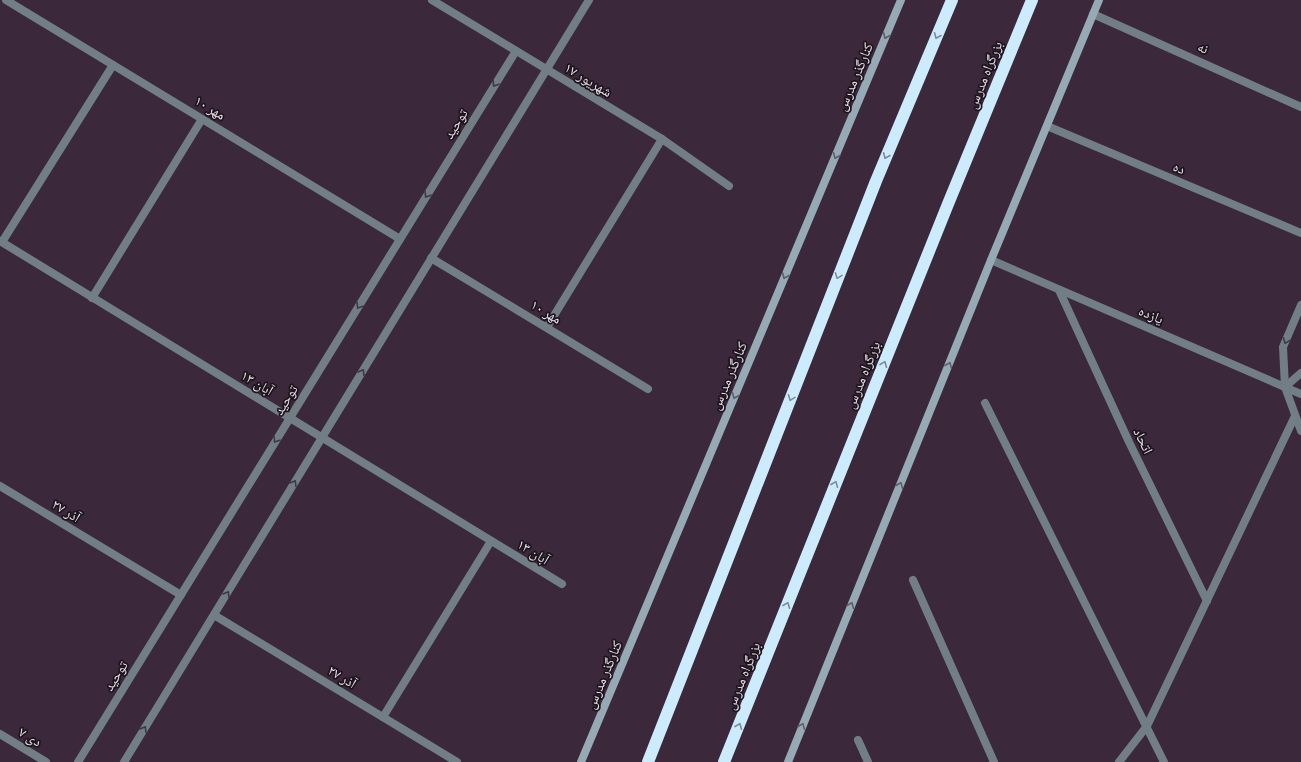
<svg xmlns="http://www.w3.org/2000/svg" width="1301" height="762" font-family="Signika,'Noto Naskh Arabic',sans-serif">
  <rect width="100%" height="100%" fill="#3b283b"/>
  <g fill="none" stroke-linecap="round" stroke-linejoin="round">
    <!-- street -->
    <g stroke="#727e85" stroke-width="8">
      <path d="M6 0 400 239"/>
      <path d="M432 0 662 139 729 186"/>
      <path d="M1093 14 1301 107"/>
      <path d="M1047 126 1301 233"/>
      <path d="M0 241 562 584"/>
      <path d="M2 242 113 65"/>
      <path d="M431 258 648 389"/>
      <path d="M991 260 1301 394"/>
      <path d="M1059 290 1129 442 1207 601"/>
      <path d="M92 298 202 119"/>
      <path d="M1301 305 1283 347 1285 387 1301 431"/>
      <path d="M547 327 662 139"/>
      <path d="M1285 387 1301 373"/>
      <path d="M985 403 1164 762"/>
      <path d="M0 486 181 595"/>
      <path d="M913 580 994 762"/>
      <path d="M214 615 457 762"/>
      <path d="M383 717 491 541"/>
      <path d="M0 734 46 762"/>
      <path d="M858 740 868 762"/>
      <path d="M78 762 516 51"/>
      <path d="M124 762 589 0"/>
      <path d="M1119 762 1147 726 1295 416"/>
    </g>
    <!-- secondary -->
    <g stroke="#96aab5" stroke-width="8">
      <path d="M581 762 901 0"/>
      <path d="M788 762 991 260 1099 0"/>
    </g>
    <!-- highway -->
    <g stroke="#ccecfd" stroke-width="12">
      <path d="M648 762 876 181 952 0"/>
      <path d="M724 762 948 204 1032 0"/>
    </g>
  </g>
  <!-- one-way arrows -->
  <defs><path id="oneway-chevron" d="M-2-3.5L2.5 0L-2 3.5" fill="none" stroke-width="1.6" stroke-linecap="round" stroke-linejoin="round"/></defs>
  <g stroke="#5a6069">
    <use href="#oneway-chevron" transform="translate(886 36) rotate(113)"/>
    <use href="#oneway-chevron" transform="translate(836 156) rotate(113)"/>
    <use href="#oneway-chevron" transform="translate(785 276) rotate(113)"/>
    <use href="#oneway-chevron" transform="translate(949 365) rotate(-68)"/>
    <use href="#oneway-chevron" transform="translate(735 396) rotate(113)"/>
    <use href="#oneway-chevron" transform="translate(900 485) rotate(-68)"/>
    <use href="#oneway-chevron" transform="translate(851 605) rotate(-68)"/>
    <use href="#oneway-chevron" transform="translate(802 726) rotate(-68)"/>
  </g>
  <g stroke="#7d8b98">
    <use href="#oneway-chevron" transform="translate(937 36) rotate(113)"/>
    <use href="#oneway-chevron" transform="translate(886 156) rotate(113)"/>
    <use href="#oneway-chevron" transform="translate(838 276) rotate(111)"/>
    <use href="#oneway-chevron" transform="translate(884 364) rotate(-68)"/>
    <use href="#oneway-chevron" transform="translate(791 398) rotate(111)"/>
    <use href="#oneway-chevron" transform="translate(835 484) rotate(-68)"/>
    <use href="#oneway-chevron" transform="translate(787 605) rotate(-68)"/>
    <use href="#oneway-chevron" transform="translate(739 726) rotate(-68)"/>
  </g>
  <g stroke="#3b3a41">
    <use href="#oneway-chevron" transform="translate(495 84) rotate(122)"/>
    <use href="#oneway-chevron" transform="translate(427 195) rotate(122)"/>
    <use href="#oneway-chevron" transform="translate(359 306) rotate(122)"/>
    <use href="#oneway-chevron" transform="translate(1286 341) rotate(111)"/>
    <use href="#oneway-chevron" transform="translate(362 372) rotate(-59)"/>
    <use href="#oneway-chevron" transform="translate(276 440) rotate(122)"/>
    <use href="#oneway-chevron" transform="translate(294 483) rotate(-59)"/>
    <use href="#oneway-chevron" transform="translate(227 594) rotate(-59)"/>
    <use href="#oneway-chevron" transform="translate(144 729) rotate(-59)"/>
  </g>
  <g text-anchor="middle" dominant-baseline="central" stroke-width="3.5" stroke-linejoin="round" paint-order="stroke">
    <!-- street labels -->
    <g font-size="14" fill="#eadeea" stroke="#1d151d">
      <text transform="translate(1203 48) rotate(24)">نه</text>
      <text transform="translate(985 75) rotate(-68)">بزرگراه مدرس</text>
      <text transform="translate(855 77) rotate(-67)">کنارگذر مدرس</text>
      <text transform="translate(588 80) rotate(31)">۱۷ شهریور</text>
      <text transform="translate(210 108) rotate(31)">۱۰ مهر</text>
      <text transform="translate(456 124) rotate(-58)">توحید</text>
      <text transform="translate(1179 168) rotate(23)">ده</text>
      <text transform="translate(546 312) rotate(31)">۱۰ مهر</text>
      <text transform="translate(1151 315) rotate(23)">یازده</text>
      <text transform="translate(863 375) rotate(-68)">بزرگراه مدرس</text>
      <text transform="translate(729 376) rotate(-67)">کنارگذر مدرس</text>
      <text transform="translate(257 383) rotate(31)">۱۳ آبان</text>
      <text transform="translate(286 400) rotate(-58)">توحید</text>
      <text transform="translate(1143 441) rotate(64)">اتحاد</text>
      <text transform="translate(66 511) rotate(31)">۲۷ آذر</text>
      <text transform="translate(533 552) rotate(32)">۱۳ آبان</text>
      <text transform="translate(604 675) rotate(-67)">کنارگذر مدرس</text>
      <text transform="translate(116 676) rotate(-58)">توحید</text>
      <text transform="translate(743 676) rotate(-68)">بزرگراه مدرس</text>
      <text transform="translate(342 677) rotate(31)">۲۷ آذر</text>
      <text transform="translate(30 737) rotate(31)">۷ دی</text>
    </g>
  </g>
</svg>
